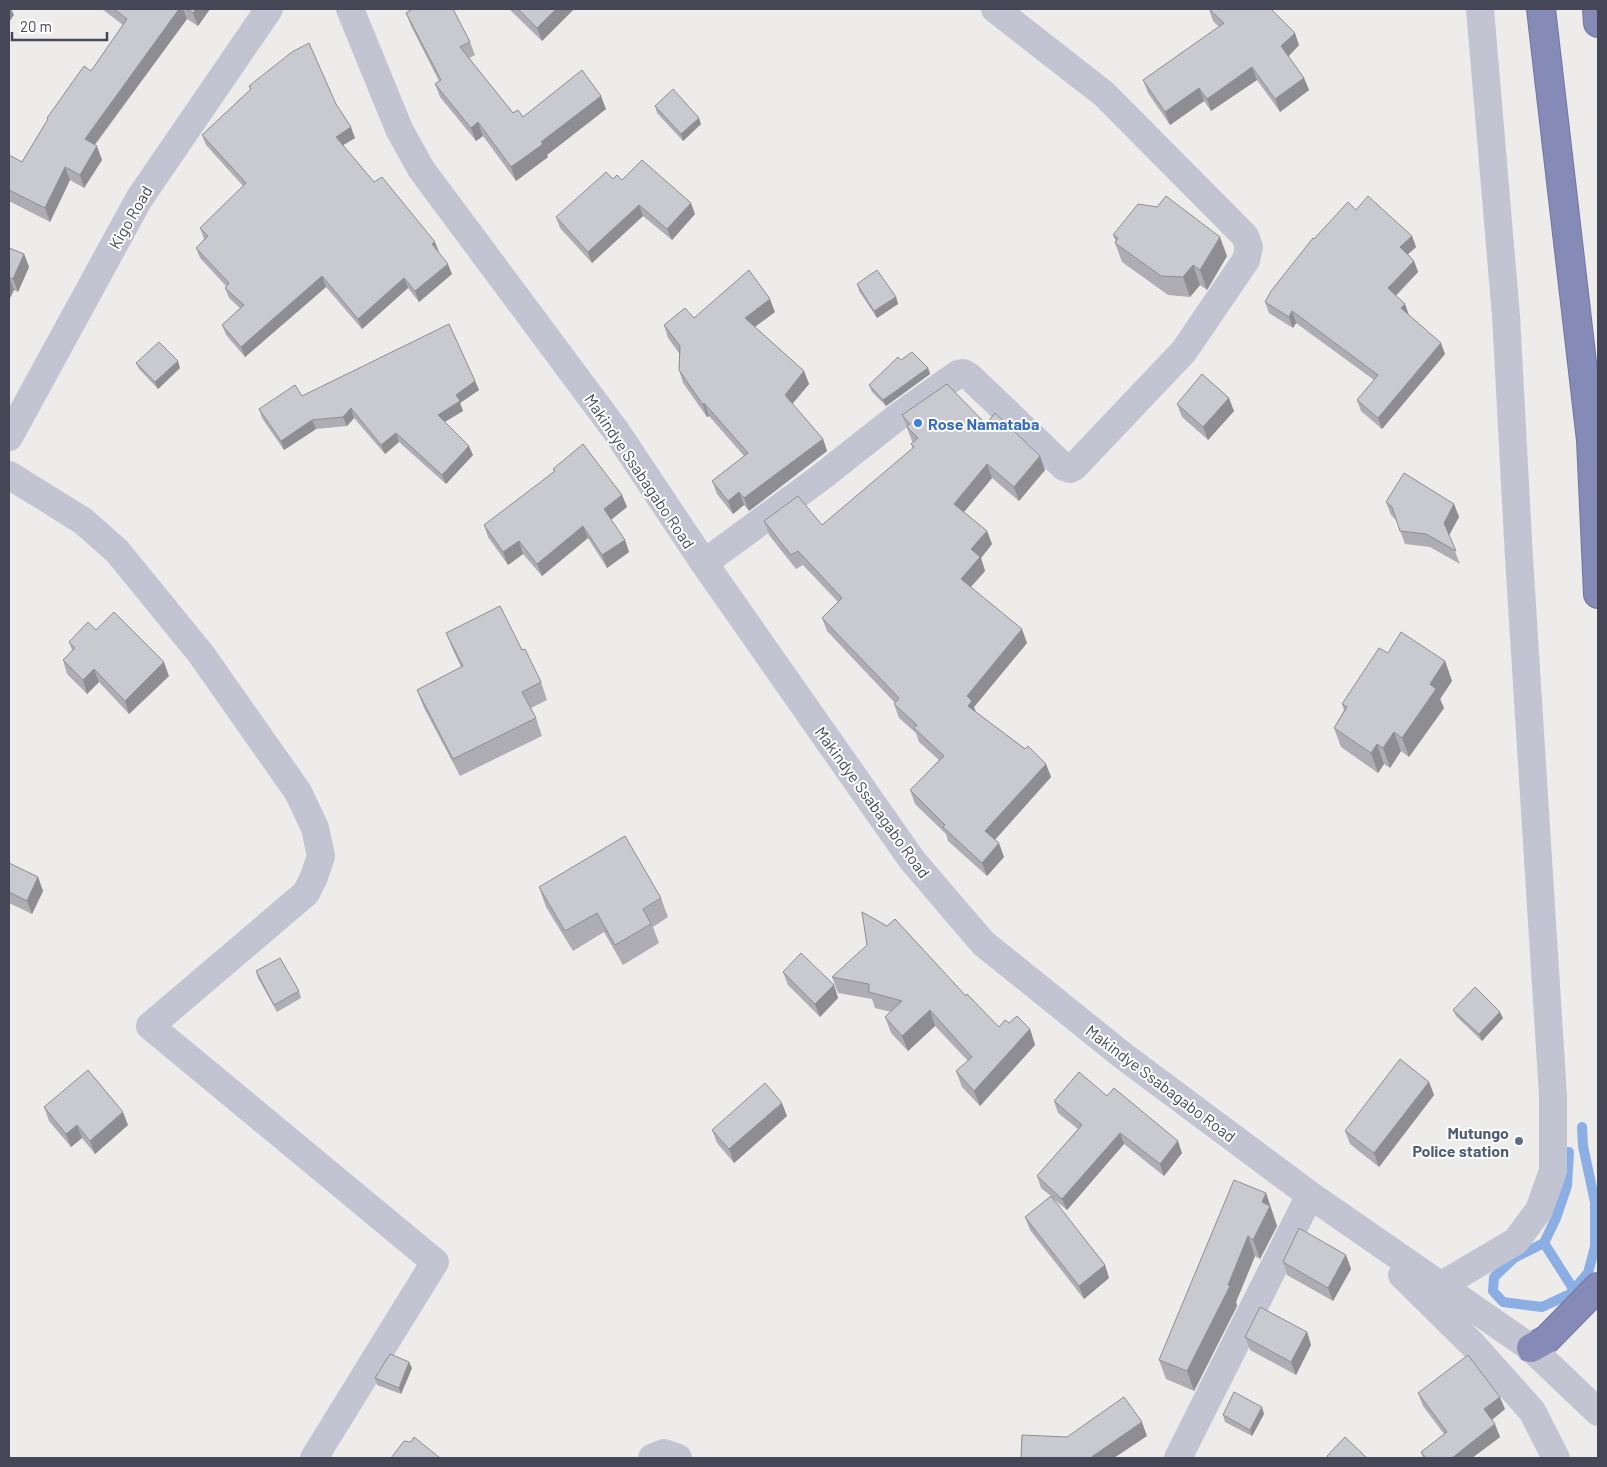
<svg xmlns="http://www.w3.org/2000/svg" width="1607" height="1467" font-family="Barlow,sans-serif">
  <rect width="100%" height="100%" fill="#eeeceb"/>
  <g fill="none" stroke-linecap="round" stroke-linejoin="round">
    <!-- stream -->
    <g stroke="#8baee4" stroke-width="10">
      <path d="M1569 1152 1567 1186 1556 1218 1544 1243 1514 1258 1494 1277 1493 1291 1503 1302 1542 1307 1570 1294 1588 1273 1595 1247V1202L1583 1146 1582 1127"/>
      <path d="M1544 1243 1574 1290"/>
    </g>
    <!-- highway casing -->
    <g stroke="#7175a3" stroke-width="30">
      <g id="highway">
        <path d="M1541 9 1591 440 1598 594"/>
        <path d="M1597 9 1598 23"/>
        <path d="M1531 1348 1547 1339 1598 1287"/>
      </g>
    </g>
    <!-- minor -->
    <g stroke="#c2c4d2" stroke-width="28">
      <path d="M350 9 399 129 421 169 616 431 704 563 912 860 983 943 1122 1055 1310 1195 1531 1348 1598 1412"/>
      <path d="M9 437 139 199 269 9"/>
      <path d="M9 475 83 521 117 551 201 654 298 792 315 828 321 856 314 877 306 893 150 1026 435 1262 314 1458"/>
      <path d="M704 563 820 478 896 418 958 374 963 373 970 377 1064 467 1070 469 1074 467 1184 351 1246 260 1249 247 1245 236 1104 94 995 9"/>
      <path d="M1402 1275 1473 1345 1532 1411 1556 1458"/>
      <path d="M1440 1286 1516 1241 1539 1210 1553 1171V1096L1519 558 1506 316 1480 9"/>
      <path d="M652 1458 664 1453 678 1458"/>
      <path d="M1178 1458 1310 1195"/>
    </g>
    <!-- highway -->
    <use href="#highway" stroke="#858ab7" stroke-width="28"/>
  </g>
  <!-- wall -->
  <g fill="#adadb3">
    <path d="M102 9H210L198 26 187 19 95 145 102 160 84 188 70 180 50 222 9 201V155L22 162 48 120 47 118 91 71 123 25Z"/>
    <path d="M408 9H453L470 42 475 55 469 58 513 113 523 117 606 109 547 155 548 157 516 181 483 136 476 141 440 97 435 84 439 81 411 26 406 13 409 11Z"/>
    <path d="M509 9H572L573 10 542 41Z"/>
    <path d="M1209 9 1299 45 1288 56 1304 78 1309 90 1280 112 1257 80 1211 111 1204 101 1170 125 1148 93 1143 80 1219 27 1213 21Z"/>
    <path d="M249 86 336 104 355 138 343 145 374 182 438 252 452 274 419 302 408 288 362 329 326 287 245 357 226 335 222 325 240 308 229 298 225 288 226 286 200 258 196 248 204 239 200 228 243 186 206 145 202 135 250 90Z"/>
    <path d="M655 106 701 124 683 141 657 113Z"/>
    <path d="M613 179 622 180 695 214 672 240 643 216 592 263 560 228 556 217Z"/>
    <path d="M1356 210 1412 236 1416 247 1408 254 1414 261 1418 272 1396 296 1405 304 1408 315 1445 354 1382 429 1361 411 1357 400 1374 380 1296 323 1293 328 1269 313 1265 302 1314 239Z"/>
    <path d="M1113 235 1227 256 1207 290 1200 285 1190 297 1168 295 1122 262 1115 243 1116 242Z"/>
    <path d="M9 248 24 254 29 267 18 292 14 290 9 300Z"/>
    <path d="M857 284 896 297 898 304 877 318 859 291Z"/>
    <path d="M775 312 755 327 804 371 809 384 792 404 823 439 827 451 749 511 744 505 733 514 717 494 712 481 744 456 709 416 707 417 683 383 679 370V353L668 338 664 325 694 318Z"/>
    <path d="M136 363 180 368 158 389 139 369Z"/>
    <path d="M928 368 930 374 886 406 872 392 869 385Z"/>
    <path d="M475 381 479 390 460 403 463 411 445 422 473 455 446 484 399 442 385 454 354 418 347 426 316 429 284 450 262 418 259 409 302 396Z"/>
    <path d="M1177 404 1234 411 1208 440 1182 417Z"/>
    <path d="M902 415 986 424 1045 470 1019 501 992 478 964 512 987 531 992 544 981 558 985 571 971 587 1027 643 974 707 976 712 1046 764 1051 777 995 840 1004 857 987 876 948 841 946 834 915 804 910 790 939 760 919 742 916 733 899 718 894 704 895 703 827 631 822 618 838 602 803 565 796 569 769 535 764 521 822 525 913 449 911 444 913 442 912 441Z"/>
    <path d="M553 469 622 495 627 507 611 520 625 540 629 552 607 568 588 538 542 576 523 554 508 565 488 537 484 525 554 472Z"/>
    <path d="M1386 502 1454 504 1459 517 1449 536 1460 564 1430 547 1405 544 1396 520 1391 515Z"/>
    <path d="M96 630 169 676 129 714 99 682 87 694 67 674 63 660 72 650 69 642Z"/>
    <path d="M446 633 522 650 541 682 547 700 531 708 536 718 542 736 460 776 424 708 417 690 461 667 453 650Z"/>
    <path d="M1388 653 1445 661 1452 681 1440 699 1444 708 1409 757 1401 751 1390 768 1384 764 1378 773 1341 747 1334 728 1344 710 1342 704Z"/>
    <path d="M9 863 38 877 43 891 32 914 9 903Z"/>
    <path d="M539 887 661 898 668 917 653 927 659 943 623 965 604 932 573 951 546 907Z"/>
    <path d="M256 971 299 991 301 998 277 1012 258 978Z"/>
    <path d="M783 972 834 985 838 998 820 1017 788 985Z"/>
    <path d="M832 977 966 996 999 1027 1009 1023 1030 1029 1035 1045 980 1106 962 1087 956 1071 968 1061 935 1026 908 1051 891 1033 885 1017 891 1012 875 1008 872 999 838 993Z"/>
    <path d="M1453 1010 1503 1018 1482 1041 1456 1016Z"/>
    <path d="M1429 1082 1434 1095 1379 1167 1350 1144 1345 1131Z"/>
    <path d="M1107 1096 1182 1153 1164 1176 1124 1144 1067 1210 1051 1197 1105 1265 1109 1278 1084 1299 1030 1230 1025 1217 1051 1196 1041 1188 1037 1176 1078 1129 1058 1113 1054 1101Z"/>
    <path d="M44 1107 128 1125 95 1154 82 1138 71 1147 49 1121Z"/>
    <path d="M787 1116 734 1163 717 1143 712 1130Z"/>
    <path d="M1266 1193 1277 1226 1260 1259 1255 1256 1236 1302 1237 1306 1194 1391 1166 1379 1159 1360Z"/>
    <path d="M1346 1255 1351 1269 1333 1301 1287 1275 1283 1262Z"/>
    <path d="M1307 1332 1311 1345 1296 1375 1250 1350 1245 1337Z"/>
    <path d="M412 1368 401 1394 377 1385 375 1378Z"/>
    <path d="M1418 1393 1505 1409 1492 1420 1500 1437 1472 1458H1423L1421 1452 1444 1434 1423 1406Z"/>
    <path d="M1264 1414 1252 1436 1225 1422 1223 1415Z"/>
  </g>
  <!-- shaded-wall -->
  <g fill="#8d8d92">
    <path d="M9 9H11L14 15 9 22Z"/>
    <path d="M179 9H183L187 19 89 152 85 139Z"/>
    <path d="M196 9H210L198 26 193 13Z"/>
    <path d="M556 9H572L573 10 542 41 537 28Z"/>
    <path d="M1295 33 1299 45 1286 59 1281 46Z"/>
    <path d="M1252 67 1257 80 1211 111 1207 99Z"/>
    <path d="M1304 78 1309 90 1280 112 1275 99Z"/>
    <path d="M1199 88 1204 101 1170 125 1165 112Z"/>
    <path d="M601 96 606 109 547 155 548 157 516 181 511 167 541 142Z"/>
    <path d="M699 118 701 124 683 141 681 134Z"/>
    <path d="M478 122 483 136 476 141 471 128Z"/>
    <path d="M351 127 355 138 340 147 336 137Z"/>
    <path d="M97 146 102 160 84 188 80 175Z"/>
    <path d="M65 167 70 180 50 222 45 208Z"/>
    <path d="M691 203 695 214 672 240 667 229Z"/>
    <path d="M639 205 643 216 592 263 588 252Z"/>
    <path d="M1412 236 1416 247 1404 258 1400 247Z"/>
    <path d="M1220 237 1227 256 1207 290 1200 270Z"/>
    <path d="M435 242 439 252 432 244Z"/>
    <path d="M24 254 29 267 18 292 13 279Z"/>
    <path d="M1414 261 1418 272 1392 299 1388 288Z"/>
    <path d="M448 264 452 274 419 302 415 291Z"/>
    <path d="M1193 265 1200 285 1190 297 1183 277Z"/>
    <path d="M322 276 326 287 245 357 241 347Z"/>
    <path d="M9 277 14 290 9 300Z"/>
    <path d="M404 278 408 288 362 329 358 319Z"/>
    <path d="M896 297 898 304 877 318 874 311Z"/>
    <path d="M770 299 775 312 749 331 745 318Z"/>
    <path d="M1405 304 1409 315 1405 319 1401 308Z"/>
    <path d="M1292 311 1296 323 1293 328 1289 317Z"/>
    <path d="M1441 343 1445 354 1382 429 1378 418Z"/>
    <path d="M178 361 180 368 158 389 155 382Z"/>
    <path d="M928 368 930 374 886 406 883 400Z"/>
    <path d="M804 371 809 384 789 408 785 395Z"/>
    <path d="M475 381 479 390 460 403 463 411 441 424 438 415 456 395Z"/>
    <path d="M1229 398 1234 411 1208 440 1203 427Z"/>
    <path d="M704 403 709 416 707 417 703 405Z"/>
    <path d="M351 408 354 418 347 426 343 417Z"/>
    <path d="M312 420 316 429 284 450 281 441Z"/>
    <path d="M396 433 399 442 385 454 381 445Z"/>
    <path d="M823 439 827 451 749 511 744 498Z"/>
    <path d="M469 446 473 455 446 484 442 475Z"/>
    <path d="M1040 456 1045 470 1019 501 1014 487Z"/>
    <path d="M987 464 992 478 959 518 954 504Z"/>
    <path d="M739 492 744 505 733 514 728 501Z"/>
    <path d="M622 495 627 507 608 522 604 509Z"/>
    <path d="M1454 504 1459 517 1448 536 1444 523Z"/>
    <path d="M583 526 588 538 542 576 537 564Z"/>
    <path d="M987 531 992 544 981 558 985 571 966 592 961 579 971 549Z"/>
    <path d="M625 540 629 552 607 568 602 555Z"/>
    <path d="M519 541 523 554 508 565 503 552Z"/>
    <path d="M1022 629 1027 643 974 707 977 715 968 706 967 696Z"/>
    <path d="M1445 661 1452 681 1440 699 1444 708 1409 757 1402 738 1430 684Z"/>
    <path d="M164 662 169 676 129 714 125 701Z"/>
    <path d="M94 669 99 682 87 694 83 680Z"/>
    <path d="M1394 732 1401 751 1390 768 1383 748Z"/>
    <path d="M1377 744 1384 764 1378 773 1371 753Z"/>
    <path d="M1046 764 1051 777 990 845 985 831Z"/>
    <path d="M999 843 1004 857 987 876 982 863Z"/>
    <path d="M38 877 43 891 32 914 27 901Z"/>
    <path d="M834 985 838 998 820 1017 815 1004Z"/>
    <path d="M930 1010 935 1026 908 1051 902 1036Z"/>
    <path d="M1500 1012 1503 1018 1482 1041 1479 1034Z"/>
    <path d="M1030 1029 1035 1045 980 1106 974 1091Z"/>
    <path d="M1429 1082 1434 1095 1379 1167 1374 1153Z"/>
    <path d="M782 1103 787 1116 734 1163 729 1149Z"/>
    <path d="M123 1112 128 1125 95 1154 90 1141Z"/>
    <path d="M77 1125 82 1138 71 1147 66 1134Z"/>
    <path d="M1120 1133 1124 1144 1067 1210 1062 1199Z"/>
    <path d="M1178 1141 1182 1153 1164 1176 1160 1164Z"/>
    <path d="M1266 1193 1277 1226 1260 1259 1253 1240 1262 1202Z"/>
    <path d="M1248 1236 1255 1256 1236 1302 1237 1306 1194 1391 1187 1371 1228 1285Z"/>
    <path d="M1346 1255 1351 1269 1333 1301 1328 1288Z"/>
    <path d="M1105 1265 1109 1278 1084 1299 1079 1286Z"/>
    <path d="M1307 1332 1311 1345 1296 1375 1291 1362Z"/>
    <path d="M409 1362 412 1368 401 1394 399 1388Z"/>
    <path d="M1500 1397 1505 1409 1489 1422 1484 1409Z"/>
    <path d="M1262 1407 1264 1414 1252 1436 1250 1430Z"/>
    <path d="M1142 1422 1147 1436 1114 1458H1090Z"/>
    <path d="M1495 1424 1500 1437 1472 1458H1452Z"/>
  </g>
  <!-- building -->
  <g fill="#c9c9d0" stroke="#8d8d92">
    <path d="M114 9H179L85 139 97 146 80 175 65 167 45 208 9 190V155L22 162 48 119 47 118 84 66 91 71 127 19Z"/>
    <path d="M187 9H196L193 13Z"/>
    <path d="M410 9H453L470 42 460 47 513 113 518 110 523 117 582 70 601 96 541 142 543 144 511 167 478 122 471 128 435 84 441 80 406 13 411 10Z"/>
    <path d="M518 9H556L537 28Z"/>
    <path d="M1209 9H1271L1295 33 1281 46 1304 78 1275 99 1252 67 1207 99 1199 88 1165 112 1143 80 1224 23Z"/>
    <path d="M309 43 336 104 351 127 336 137 374 182 382 177 435 242 432 244 448 264 415 291 404 278 358 319 322 276 241 347 222 325 244 305 225 288 229 283 196 248 208 236 200 228 246 183 202 135 251 89 249 86 292 52Z"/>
    <path d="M673 89 699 118 681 134 655 106Z"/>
    <path d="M642 160 691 203 667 229 639 205 588 252 556 217 606 172 613 179 617 175 622 180Z"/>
    <path d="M1166 196 1220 237 1200 270 1193 265 1183 277 1161 276 1115 243 1118 238 1113 235 1138 204 1157 207Z"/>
    <path d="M1368 196 1412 236 1400 247 1414 261 1388 288 1405 304 1401 308 1441 343 1378 418 1357 400 1378 375 1292 311 1289 317 1265 302 1271 291 1313 238 1314 239 1348 202 1356 210Z"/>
    <path d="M9 248 24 254 13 279 9 277V278Z"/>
    <path d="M749 270 770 299 745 318 804 371 785 395 823 439 744 498 739 492 728 501 712 481 748 453 704 403 703 405 679 370 680 346 664 325 685 308 694 318Z"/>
    <path d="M877 270 896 297 874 311 857 284Z"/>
    <path d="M449 324 475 381 456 395 460 401 438 415 469 446 442 475 396 433 381 445 351 408 343 417 312 420 281 441 259 409 295 385 302 396Z"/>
    <path d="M159 342 178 361 155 382 136 363Z"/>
    <path d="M912 352 928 368 883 400 869 385 898 357 901 360Z"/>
    <path d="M1202 374 1229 398 1203 427 1177 404Z"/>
    <path d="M947 384 986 424 995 413 1040 456 1014 487 987 464 954 504 987 531 971 549 980 557 961 579 1022 629 967 696 972 701 968 706 1025 749 1028 746 1046 764 985 831 999 843 982 863 943 827 945 825 910 790 944 756 914 728 917 725 894 704 899 698 822 618 842 598 798 551 791 555 764 521 798 496 822 525 914 447 911 444 918 438 907 427 910 424 902 415Z"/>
    <path d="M583 444 622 495 604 509 625 540 602 555 583 526 537 564 519 541 503 552 484 525 555 471 553 469Z"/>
    <path d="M1404 473 1454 504 1444 523 1456 551 1426 534 1400 531 1392 507 1386 502Z"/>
    <path d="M500 606 522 650 525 649 541 682 522 692 536 718 453 759 417 690 463 666 446 633Z"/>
    <path d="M114 612 164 662 125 701 94 669 83 680 63 660 75 648 69 642 88 622 96 630Z"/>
    <path d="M1401 632 1445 661 1430 684 1436 689 1402 738 1394 732 1383 748 1377 744 1371 753 1334 728 1347 707 1342 704 1379 648 1388 653Z"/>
    <path d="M625 836 661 898 643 909 651 924 615 945 597 913 565 931 539 887Z"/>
    <path d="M9 863 38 877 27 901 9 892Z"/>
    <path d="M862 912 887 926 895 919 966 996 967 994 999 1027 1005 1020 1009 1023 1017 1016 1030 1029 974 1091 956 1071 972 1057 930 1010 902 1036 885 1017 902 1001 869 992V984L832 977 867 945Z"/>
    <path d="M801 953 834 985 815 1004 783 972Z"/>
    <path d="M280 958 299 991 274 1005 256 971Z"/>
    <path d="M1475 987 1500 1012 1479 1034 1453 1010Z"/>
    <path d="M1400 1059 1429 1082 1374 1153 1345 1131Z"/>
    <path d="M88 1070 123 1112 90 1141 77 1125 66 1134 44 1107Z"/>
    <path d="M1079 1072 1107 1096 1114 1088 1178 1141 1160 1164 1120 1133 1062 1199 1037 1176 1082 1125 1054 1101Z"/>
    <path d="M765 1083 782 1103 729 1149 712 1130Z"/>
    <path d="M1234 1180 1266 1193 1262 1202 1270 1206 1253 1240 1248 1236 1228 1285 1230 1286 1187 1371 1159 1360Z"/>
    <path d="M1051 1196 1105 1265 1079 1286 1025 1217Z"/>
    <path d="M1299 1228 1346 1255 1328 1288 1283 1262Z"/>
    <path d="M1260 1307 1307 1332 1291 1362 1245 1337Z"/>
    <path d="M390 1354 409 1362 399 1388 375 1378Z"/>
    <path d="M1468 1355 1500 1397 1484 1409 1495 1424 1452 1458H1426L1421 1452 1447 1432 1418 1393Z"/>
    <path d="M1234 1392 1262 1407 1250 1430 1223 1415Z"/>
    <path d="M1124 1397 1142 1422 1090 1458H1021L1022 1435 1067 1437Z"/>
    <path d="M414 1437 440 1458H391L404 1441 411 1442Z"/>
    <path d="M1345 1437 1367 1458H1329L1327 1456Z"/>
  </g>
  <!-- markers -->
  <circle fill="#3f7fe0" stroke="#fff" stroke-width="2" cx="918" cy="423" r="5"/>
  <circle fill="#5c6f8a" stroke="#fff" stroke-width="2" cx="1519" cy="1141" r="5"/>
  <g text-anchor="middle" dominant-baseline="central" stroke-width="4" stroke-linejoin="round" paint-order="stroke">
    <!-- street labels -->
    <g font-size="16" fill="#454757" stroke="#fff">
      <text transform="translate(130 217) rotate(-60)">Kigo Road</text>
      <text transform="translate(640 471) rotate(56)">Makindye Ssabagabo Road</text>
      <text transform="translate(873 802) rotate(54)">Makindye Ssabagabo Road</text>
      <text transform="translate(1161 1083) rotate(37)">Makindye Ssabagabo Road</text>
    </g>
    <!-- shop labels -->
    <g font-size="16" font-weight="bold" fill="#366cbe" stroke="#fff" text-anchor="start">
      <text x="928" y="423">Rose Namataba</text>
    </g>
    <!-- service labels -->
    <g font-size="16" font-weight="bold" fill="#4e5e75" stroke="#fff" text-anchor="end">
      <text x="1509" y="1132">Mutungo<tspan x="1509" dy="18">Police station</tspan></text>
    </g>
  </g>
  <!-- border -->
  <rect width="1607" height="1467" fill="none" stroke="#454757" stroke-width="20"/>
  <!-- scale -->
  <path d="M12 32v8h95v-8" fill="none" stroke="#454757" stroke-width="2.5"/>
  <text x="20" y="32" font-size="15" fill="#454757" stroke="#ffffff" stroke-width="4" paint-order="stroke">20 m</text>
</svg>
